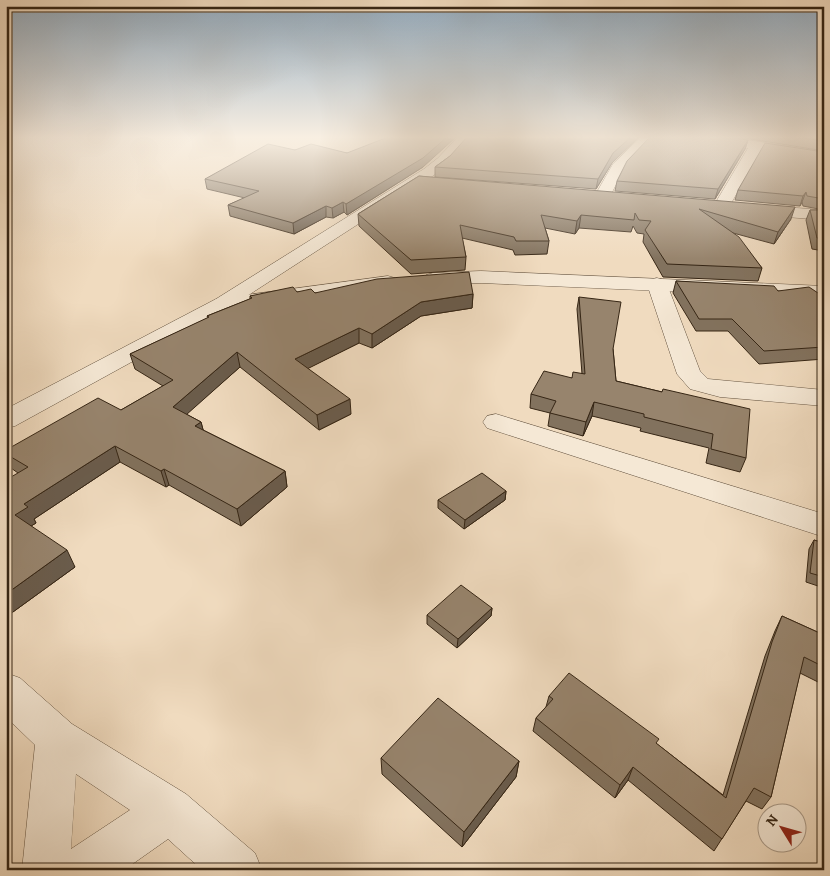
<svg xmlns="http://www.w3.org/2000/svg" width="830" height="876" font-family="Alegreya,serif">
  <rect width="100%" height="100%" fill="#f0dbbf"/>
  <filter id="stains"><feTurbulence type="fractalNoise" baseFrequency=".004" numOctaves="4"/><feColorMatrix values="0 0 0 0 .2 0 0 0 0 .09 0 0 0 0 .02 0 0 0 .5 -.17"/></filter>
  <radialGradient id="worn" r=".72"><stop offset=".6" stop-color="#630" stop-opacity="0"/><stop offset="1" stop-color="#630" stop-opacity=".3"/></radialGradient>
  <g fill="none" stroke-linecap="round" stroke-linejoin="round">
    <!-- minor casing -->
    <g stroke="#645340" stroke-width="1">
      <g id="minor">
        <path d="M458 137H472L448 164 434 175 230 307 223 309 216 307 212 303 216 299 424 169 438 158Z"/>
        <path d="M641 137H655L624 169 608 200H596L594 197 613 164Z"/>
        <path d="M699 137H729L824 152V160L761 150 729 207 727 210H715L713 207 748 148 706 141Z"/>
        <path d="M755 205 824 210V220L749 214 747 210 749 206Z"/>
        <path d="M657 278 664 280 667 284 700 371 708 379 824 390V406L720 397 690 389 677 374 647 284 650 280Z"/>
        <path d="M496 414 824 514V537L487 428 483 422 487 416Z"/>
        <path d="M6 673 20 678 72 724 186 794 255 853 262 870H202L168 839 124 870H22L35 745 6 717ZM76 774 130 810 71 849Z"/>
      </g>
    </g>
    <!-- tertiary casing -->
    <g stroke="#645340" stroke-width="1">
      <g id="tertiary">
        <path d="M481 271 824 286V298L481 283 433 285 426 283 423 279 426 275 433 273Z"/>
        <path d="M388 276 395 278 398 282 395 286 228 309 15 426 6 428V409L216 299Z"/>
      </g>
    </g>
    <!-- minor -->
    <use href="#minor" fill="#f5e8d5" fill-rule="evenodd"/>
    <!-- tertiary -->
    <use href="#tertiary" fill="#f5e8d5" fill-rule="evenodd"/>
  </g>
  <!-- wall -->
  <g fill="#82725e" stroke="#362615">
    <path d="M738 137H824V151Z"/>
    <path d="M748 140 745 149 715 199 615 191 617 181Z"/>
    <path d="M295 150 347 153 423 167 347 215 344 212 333 218 326 217 294 234 230 216 228 205 245 198 207 189 205 179Z"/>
    <path d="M824 152V210L803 206 802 202 800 206 735 200 738 190Z"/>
    <path d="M450 156 612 163 596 189 435 177V167Z"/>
    <path d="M419 176 791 219 774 244 733 233 762 268 758 281 663 277 643 242 644 234 637 233 633 226 631 232 579 228 575 234 545 228 549 241 547 254 515 255 513 250 462 238 466 257 465 270 411 274 359 226 358 214Z"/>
    <path d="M810 210H824V251L812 249 806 220Z"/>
    <path d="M676 281 778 291 824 297V359L759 364 728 331H696L673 293Z"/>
    <path d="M297 292 315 293 473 294 472 308 421 316 372 348 359 343 308 368 351 414 319 430 240 367 186 414 201 422 203 430 285 471 287 487 241 526 169 485 166 487 120 462 34 519 36 523 31 526 75 567 6 617 18 473 11 468 6 458V450L121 410 163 386 135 369 130 354 208 318 207 316 250 299V296Z"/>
    <path d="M579 297 613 349 616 381 662 392 746 458 740 472 706 463 709 448 640 431 641 428 592 416 583 436 548 426 550 413 530 408 531 394 582 374 577 309Z"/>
    <path d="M506 491 505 500 464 529 438 508V500Z"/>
    <path d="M814 540 824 543V588L806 582 809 549Z"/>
    <path d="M492 608 491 616 457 648 427 624V615Z"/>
    <path d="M782 616 824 635V685L800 673 771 797 762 809 746 801 714 851 628 780 615 798 533 731 536 718 546 707 549 696 657 744 723 795 765 656 775 631Z"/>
    <path d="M381 758 519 761 516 777 462 847 382 774Z"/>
  </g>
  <!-- shaded-wall -->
  <g fill="#6a5c4c" stroke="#362615">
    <path d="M447 137H456L423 167 347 215 346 204Z"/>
    <path d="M631 137H639L612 163 596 189 598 179 613 153Z"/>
    <path d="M748 140 745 149 715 199 718 189Z"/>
    <path d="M806 192 802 202 800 206 803 196Z"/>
    <path d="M343 202 344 212 333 218 332 208Z"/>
    <path d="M326 206V217L294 234 293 223Z"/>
    <path d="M795 207 791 219 774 244 778 232Z"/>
    <path d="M581 215 579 228 575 234 577 221Z"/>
    <path d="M473 294 472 308 421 316 372 348V334L421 302Z"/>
    <path d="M359 328V343L297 374 295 359Z"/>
    <path d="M237 352 240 367 177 423 173 407Z"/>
    <path d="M350 399 351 414 319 430 317 415Z"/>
    <path d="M594 402 592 416 583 436 586 422Z"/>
    <path d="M201 422 205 437 195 426Z"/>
    <path d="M115 446 120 462 34 519 36 523 23 531 15 515 24 504Z"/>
    <path d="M164 469 169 485 166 487 161 471Z"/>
    <path d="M285 471 287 487 241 526 237 509Z"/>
    <path d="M506 491 505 500 464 529 465 520Z"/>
    <path d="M67 550 75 567 6 617V594Z"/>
    <path d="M492 608 491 616 457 648 458 639Z"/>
    <path d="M519 761 516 777 462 847 464 832Z"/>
    <path d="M633 767 628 780 615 798 620 785Z"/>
  </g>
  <!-- building -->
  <g fill="#97846d" stroke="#362615">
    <path d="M388 137H447L423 158 346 204 343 202 332 208 326 206 293 223 228 205 259 191 205 179 268 144 295 150 311 144 347 153Z"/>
    <path d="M467 137H631L613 153 598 179 435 167 450 156Z"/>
    <path d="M650 137H725L748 140 718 189 617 181 627 161Z"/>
    <path d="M797 137H824V141Z"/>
    <path d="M765 143 824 152V199L807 196 806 192 803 196 738 190Z"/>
    <path d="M419 176 795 207 778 232 699 209 739 237 762 268 667 264 645 230 651 221 639 220 635 213 634 220 581 215 577 221 541 215 549 241H516L514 237 460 225 466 257 411 260 358 214Z"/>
    <path d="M810 210H824V239L817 238Z"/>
    <path d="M469 272 473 294 421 302 372 334 359 328 295 359 350 399 317 415 237 352 173 407 201 422 195 426 285 471 237 509 164 469 161 471 115 446 24 504 28 507 15 515 67 550 6 594V480L28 467 6 454V450L98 398 121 410 173 380 130 354 209 317 207 316 252 298 250 296 293 287 297 292 311 289 315 293 377 279Z"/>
    <path d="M676 281 774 286 778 291 809 287 824 297V347L764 351 732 319H699Z"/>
    <path d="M579 297 621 302 613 349 616 381 662 392 663 389 750 409 746 458 711 449 713 434 644 417V414L594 402 586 422 550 413 556 401 531 394 544 371 572 378 573 372 585 374Z"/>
    <path d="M482 473 506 491 465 520 438 500Z"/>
    <path d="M814 540 824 543V577L810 573Z"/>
    <path d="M461 585 492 608 458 639 427 615Z"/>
    <path d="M782 616 824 635V667L804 657 771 797 754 788 722 839 633 767 620 785 536 718 553 699 549 696 569 673 659 739 656 743 726 798 772 642Z"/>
    <path d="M438 698 519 761 464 832 381 758Z"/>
  </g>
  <!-- sky -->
  <linearGradient id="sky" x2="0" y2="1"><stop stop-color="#92abc0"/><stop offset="0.53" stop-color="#f8efe2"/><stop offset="1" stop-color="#f8efe2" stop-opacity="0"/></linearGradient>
  <rect width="830" height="259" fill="url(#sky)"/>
  <!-- margin -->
  <rect width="830" height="876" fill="none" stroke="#f0dbbf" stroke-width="25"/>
  <rect x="8" y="8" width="815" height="861" fill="none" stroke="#362615" stroke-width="2.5"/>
  <rect x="12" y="12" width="805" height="851" fill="none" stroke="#362615"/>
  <!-- north arrow -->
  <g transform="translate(782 828) rotate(307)"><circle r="24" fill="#f5e8d5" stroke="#a99a88"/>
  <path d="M0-4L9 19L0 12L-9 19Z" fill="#8f2418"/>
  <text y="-8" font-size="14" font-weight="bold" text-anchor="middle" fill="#362615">N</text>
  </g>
  <rect width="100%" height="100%" filter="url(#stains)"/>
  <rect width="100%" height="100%" fill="url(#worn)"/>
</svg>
